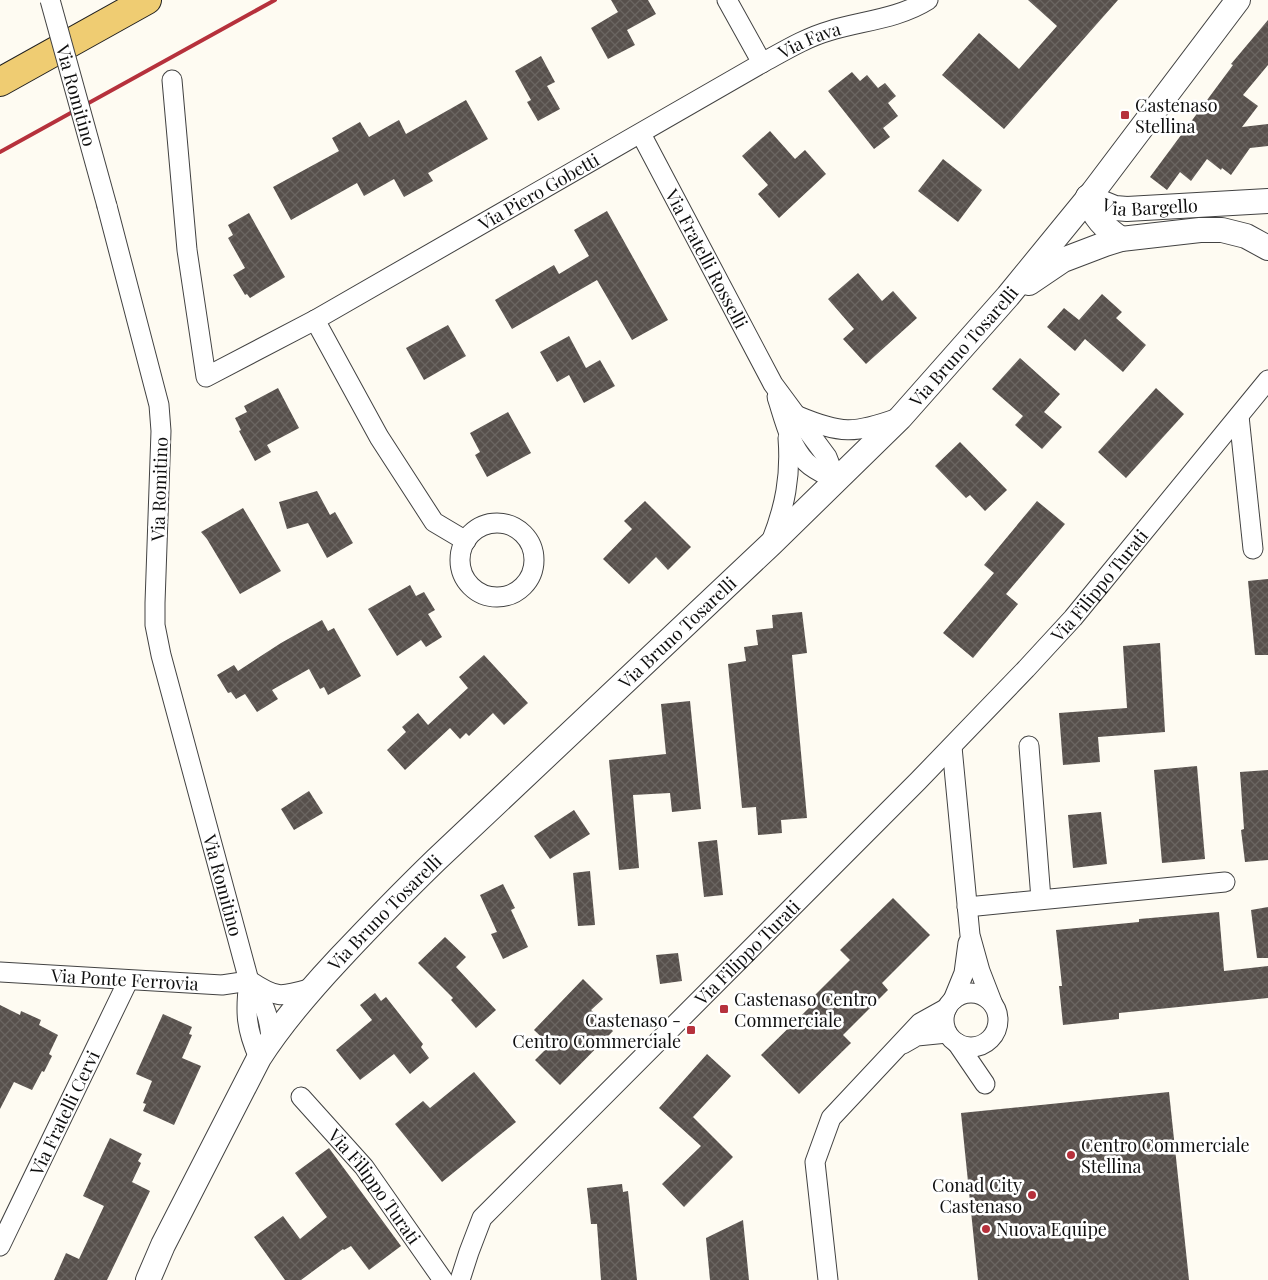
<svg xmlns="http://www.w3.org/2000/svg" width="1268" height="1280" font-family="'Playfair Display',serif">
  <defs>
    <pattern id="building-cross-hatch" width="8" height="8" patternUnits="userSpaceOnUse" patternTransform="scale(1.25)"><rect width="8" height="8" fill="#57504c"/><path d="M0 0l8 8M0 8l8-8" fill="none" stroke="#6a6561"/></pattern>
  </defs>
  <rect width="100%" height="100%" fill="#fefbf2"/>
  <!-- building -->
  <g fill="url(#building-cross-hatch)">
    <path d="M611 0H648L656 14 627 30 635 45 608 59 591 28 618 12Z"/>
    <path d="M1028 0H1118L1004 129 942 75 979 33 1019 69 1057 26Z"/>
    <path d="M1268 20V65L1243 95 1258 106 1242 127 1268 124V146L1250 148 1231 175 1222 168 1221 170 1207 159 1191 181 1180 172 1167 190 1150 177 1233 65 1231 64Z"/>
    <path d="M541 56 555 82 547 86 560 109 538 121 527 102 531 100 515 71Z"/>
    <path d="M852 72 860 81 867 75 878 88 885 83 896 96 888 103 898 116 883 128 890 137 874 149 828 91Z"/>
    <path d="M466 100 488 139 428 173 433 181 404 197 394 179 364 196 357 183 291 220 273 187 339 151 332 138 360 122 369 137 399 120 406 134Z"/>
    <path d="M770 131 795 159 805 150 826 174 779 218 758 194 768 185 742 156Z"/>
    <path d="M943 159 982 190 958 222 918 191Z"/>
    <path d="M607 211 668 320 632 340 597 280 512 329 495 300 554 265 559 274 589 256 574 230Z"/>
    <path d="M249 213 285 277 250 298 247 294 245 295 233 275 245 268 228 238 233 235 228 225Z"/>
    <path d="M858 273 882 301 893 291 917 318 866 364 843 339 854 329 828 299Z"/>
    <path d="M1102 294 1122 312 1116 318 1146 345 1123 372 1085 339 1075 351 1047 327 1064 308 1079 320Z"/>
    <path d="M448 325 466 356 424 380 406 348Z"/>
    <path d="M569 336 586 368 600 360 615 386 584 403 569 375 557 382 540 352Z"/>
    <path d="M1020 358 1060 394 1044 412 1062 427 1042 449 1015 425 1023 416 992 389Z"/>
    <path d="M278 388 299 428 267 445 271 452 255 461 239 431 241 430 235 418 247 412 244 406Z"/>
    <path d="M1156 388 1184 414 1126 478 1098 452Z"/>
    <path d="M508 412 531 453 487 477 475 455 480 452 470 433Z"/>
    <path d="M960 442 1007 490 985 511 970 495 966 498 935 466Z"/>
    <path d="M317 491 330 515 335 512 353 543 327 558 308 523 287 529 279 502Z"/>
    <path d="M645 501 691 547 668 570 656 557 629 584 603 559 632 529 624 521Z"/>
    <path d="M1037 501 1065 524 1006 594 1018 604 973 658 943 633 994 573 984 565Z"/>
    <path d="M243 508 281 571 240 594 207 539 201 532Z"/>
    <path d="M1268 579V655H1255L1248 581Z"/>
    <path d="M410 585 416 596 424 592 435 610 428 614 442 637 426 647 421 640 397 656 368 609Z"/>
    <path d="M802 612 807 653 792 655 807 818 781 820 782 833 758 835 756 807 742 808 728 664 746 661 744 647 758 645 756 630 773 628 772 615Z"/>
    <path d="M322 620 328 631 334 628 361 676 328 695 324 687 320 689 309 669 272 690 278 699 257 712 245 694 236 699 231 692 228 693 217 675 234 665 238 671 281 643Z"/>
    <path d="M1160 643 1165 732 1098 737 1100 762 1063 765 1059 713 1127 708 1123 646Z"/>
    <path d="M484 655 528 703 504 725 493 713 469 736 466 733 460 739 450 728 405 770 387 750 406 732 402 727 418 713 428 725 468 688 459 677Z"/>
    <path d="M690 701 701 809 672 812 670 793 633 795 639 868 619 870 609 760 666 754 661 704Z"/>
    <path d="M1197 766 1205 859 1162 863 1154 770Z"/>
    <path d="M1268 770V860L1245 862 1241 830 1244 829 1240 772Z"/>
    <path d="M309 791 323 813 294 830 281 809Z"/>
    <path d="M574 810 590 834 550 859 534 836Z"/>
    <path d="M1101 812 1107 864 1073 868 1068 815Z"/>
    <path d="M717 840 723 895 704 897 698 842Z"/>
    <path d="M590 871 595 925 578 926 573 873Z"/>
    <path d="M503 884 515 908 511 910 528 947 503 959 491 934 497 932 480 895Z"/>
    <path d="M893 898 930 935 882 983 888 990 843 1035 851 1043 799 1094 761 1055 811 1006 808 1002 850 960 840 950Z"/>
    <path d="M1268 907V958H1257L1251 910Z"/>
    <path d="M1219 912 1224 971 1268 966V998L1119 1013V1019L1063 1025 1059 986H1062L1056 930 1139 922V919Z"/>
    <path d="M445 937 466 957 456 967 496 1010 476 1028 451 1000 453 998 418 963Z"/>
    <path d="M678 953 682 981 660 984 656 955Z"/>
    <path d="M583 979 603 999 591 1010 613 1031 560 1085 535 1060 550 1045 534 1030Z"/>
    <path d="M375 993 381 1001 386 997 423 1044 421 1047 429 1058 410 1074 394 1054 360 1080 336 1050 372 1020 360 1005Z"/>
    <path d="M0 1005 20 1015 21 1011 41 1020 39 1025 58 1035 49 1054 52 1056 44 1072 42 1071 32 1090 14 1082 0 1109Z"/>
    <path d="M163 1014 192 1027 189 1034 192 1035 182 1058 201 1066 174 1125 143 1111 146 1104 143 1103 152 1081 136 1074Z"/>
    <path d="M707 1054 731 1076 693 1117 733 1157 684 1207 662 1184 701 1146 659 1108Z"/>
    <path d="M474 1072 516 1122 442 1182 395 1124 423 1101 430 1108Z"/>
    <path d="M1169 1092 1189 1280H978L961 1113Z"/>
    <path d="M110 1138 142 1154 138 1161 141 1163 132 1182 150 1191 107 1280H54L66 1253 79 1259 104 1206 83 1196Z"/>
    <path d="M329 1148 401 1246 369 1270 351 1246 344 1250 343 1249 301 1280H285L254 1237 283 1216 300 1239 327 1217 295 1173Z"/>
    <path d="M622 1184 623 1192 628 1191 637 1280H601L597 1224H591L587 1188Z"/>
    <path d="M743 1220 749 1280H710L706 1238Z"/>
  </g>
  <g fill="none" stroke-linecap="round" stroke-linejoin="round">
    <!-- minor casing -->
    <g stroke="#424242" stroke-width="21">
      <g id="minor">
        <path id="s1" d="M727 0 762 63C784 51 805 38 829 31 861 21 898 19 928 0"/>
        <path id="s2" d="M172 80 187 250 206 377 315 320 762 63"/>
        <path id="s3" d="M641 134 773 384 827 457 836 480"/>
        <path id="s4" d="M107 206 159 405 161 431 155 603V625L161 655 249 981C263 1003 269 1012 271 1039"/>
        <path d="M315 320 379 437 434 522 466 541"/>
        <path d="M777 397C784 418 790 446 806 462 814 470 826 475 836 480"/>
        <path d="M798 416C841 434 854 434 898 418"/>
        <path d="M1239 416 1253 549"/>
        <circle cx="497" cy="560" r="37"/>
        <path d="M771 542C785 507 791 476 788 438"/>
        <path d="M1029 746 1041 899"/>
        <path d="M952 747 970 935 980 971 992 1002"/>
        <path d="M967 907 1225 882"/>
        <path id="s5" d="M0 972 222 985 249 981"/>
        <path d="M249 981C245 1012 246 1029 259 1058"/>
        <path d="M250 981C277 999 281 997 312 988"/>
        <circle cx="971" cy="1020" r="27"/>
        <path d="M953 1000 964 973 968 943"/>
        <path d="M957 1043 985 1084"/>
        <path d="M903 1044 917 1036 947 1033"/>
        <path id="s6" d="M301 1097 364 1167 443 1280"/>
        <path id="s7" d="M0 1246 128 981"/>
        <path id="s8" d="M460 1280 469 1252 482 1218 918 781 1026 669 1073 618 1268 380"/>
        <path d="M828 1280 815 1162 831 1118 920 1023 947 1008"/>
      </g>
    </g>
    <!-- tertiary casing -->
    <g stroke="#424242" stroke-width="26">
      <g id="tertiary">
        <path id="s9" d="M1088 197 1115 208 1127 209 1268 201"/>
        <path d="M1088 197C1093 217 1105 228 1121 239"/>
        <path d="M1029 283 1063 260 1105 244 1121 239 1200 230H1222L1246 236 1268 248"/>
        <path id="s10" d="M148 1280 163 1245 259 1058C282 1022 310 990 339 959 371 925 403 892 436 860L771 544 900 418 1008 296 1093 192 1238 0"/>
      </g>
    </g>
    <!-- primary casing -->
    <g stroke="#202020" stroke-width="30">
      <path id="primary" d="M0 82 147 0"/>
    </g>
    <!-- minor -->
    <use href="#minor" stroke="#fff" stroke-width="19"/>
    <!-- tertiary -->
    <use href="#tertiary" stroke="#fff" stroke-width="24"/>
    <!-- primary -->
    <use href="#primary" stroke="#efcc72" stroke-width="28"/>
    <!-- rail -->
    <path stroke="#b6313c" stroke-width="4" d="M0 152 275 0"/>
    <!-- minor-bridge casing -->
    <g stroke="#424242" stroke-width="21" stroke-linecap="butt">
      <g id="minor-bridge">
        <path id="s11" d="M50 0 107 206"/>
      </g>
    </g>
    <!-- minor-bridge -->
    <use href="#minor-bridge" stroke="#fff" stroke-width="19"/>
  </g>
  <!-- markers -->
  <g fill="#b6313c" stroke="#fff" stroke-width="2">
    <rect x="1120" y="110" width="10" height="10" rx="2.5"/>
    <rect x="719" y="1004" width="10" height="10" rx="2.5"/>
    <rect x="686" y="1025" width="10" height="10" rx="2.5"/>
    <circle cx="1071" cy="1155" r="5"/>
    <circle cx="1032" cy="1195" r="5"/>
    <circle cx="986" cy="1229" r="5"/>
  </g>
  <g text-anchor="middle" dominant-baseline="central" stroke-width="5" stroke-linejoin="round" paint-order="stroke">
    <!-- street labels -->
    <g font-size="18" fill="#0f0f0f" stroke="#fff">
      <text stroke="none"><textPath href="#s1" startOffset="125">Via Fava</textPath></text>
      <text stroke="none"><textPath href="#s11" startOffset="99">Via Romitino</textPath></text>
      <text stroke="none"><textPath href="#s2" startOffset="680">Via Piero Gobetti</textPath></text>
      <text stroke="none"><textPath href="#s9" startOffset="64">Via Bargello</textPath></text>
      <text stroke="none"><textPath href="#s3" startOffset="141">Via Fratelli Rosselli</textPath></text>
      <text stroke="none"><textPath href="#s10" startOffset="1251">Via Bruno Tosarelli</textPath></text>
      <text transform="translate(159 489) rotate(-88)">Via Romitino</text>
      <text stroke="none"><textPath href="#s8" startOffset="950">Via Filippo Turati</textPath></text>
      <text stroke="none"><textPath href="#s10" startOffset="846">Via Bruno Tosarelli</textPath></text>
      <text stroke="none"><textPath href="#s4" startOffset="695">Via Romitino</textPath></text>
      <text stroke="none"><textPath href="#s10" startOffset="441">Via Bruno Tosarelli</textPath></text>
      <text stroke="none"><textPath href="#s8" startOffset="441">Via Filippo Turati</textPath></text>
      <text stroke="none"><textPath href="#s5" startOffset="125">Via Ponte Ferrovia</textPath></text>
      <text stroke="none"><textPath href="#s7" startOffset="148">Via Fratelli Cervi</textPath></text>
      <text stroke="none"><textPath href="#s6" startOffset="116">Via Filippo Turati</textPath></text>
    </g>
    <!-- poi labels -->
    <g font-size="18" fill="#0f0f0f" stroke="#fff" text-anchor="start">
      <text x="1135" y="105">Castenaso<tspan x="1135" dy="21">Stellina</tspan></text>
      <text x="734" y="999">Castenaso Centro<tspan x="734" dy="21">Commerciale</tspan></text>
      <text x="681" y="1020" text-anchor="end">Castenaso -<tspan x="681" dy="21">Centro Commerciale</tspan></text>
      <text x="1081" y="1145">Centro Commerciale<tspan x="1081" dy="21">Stellina</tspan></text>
      <text x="1022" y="1185" text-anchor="end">Conad City<tspan x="1022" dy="21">Castenaso</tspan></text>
      <text x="996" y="1229">Nuova Equipe</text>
    </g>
  </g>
</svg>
